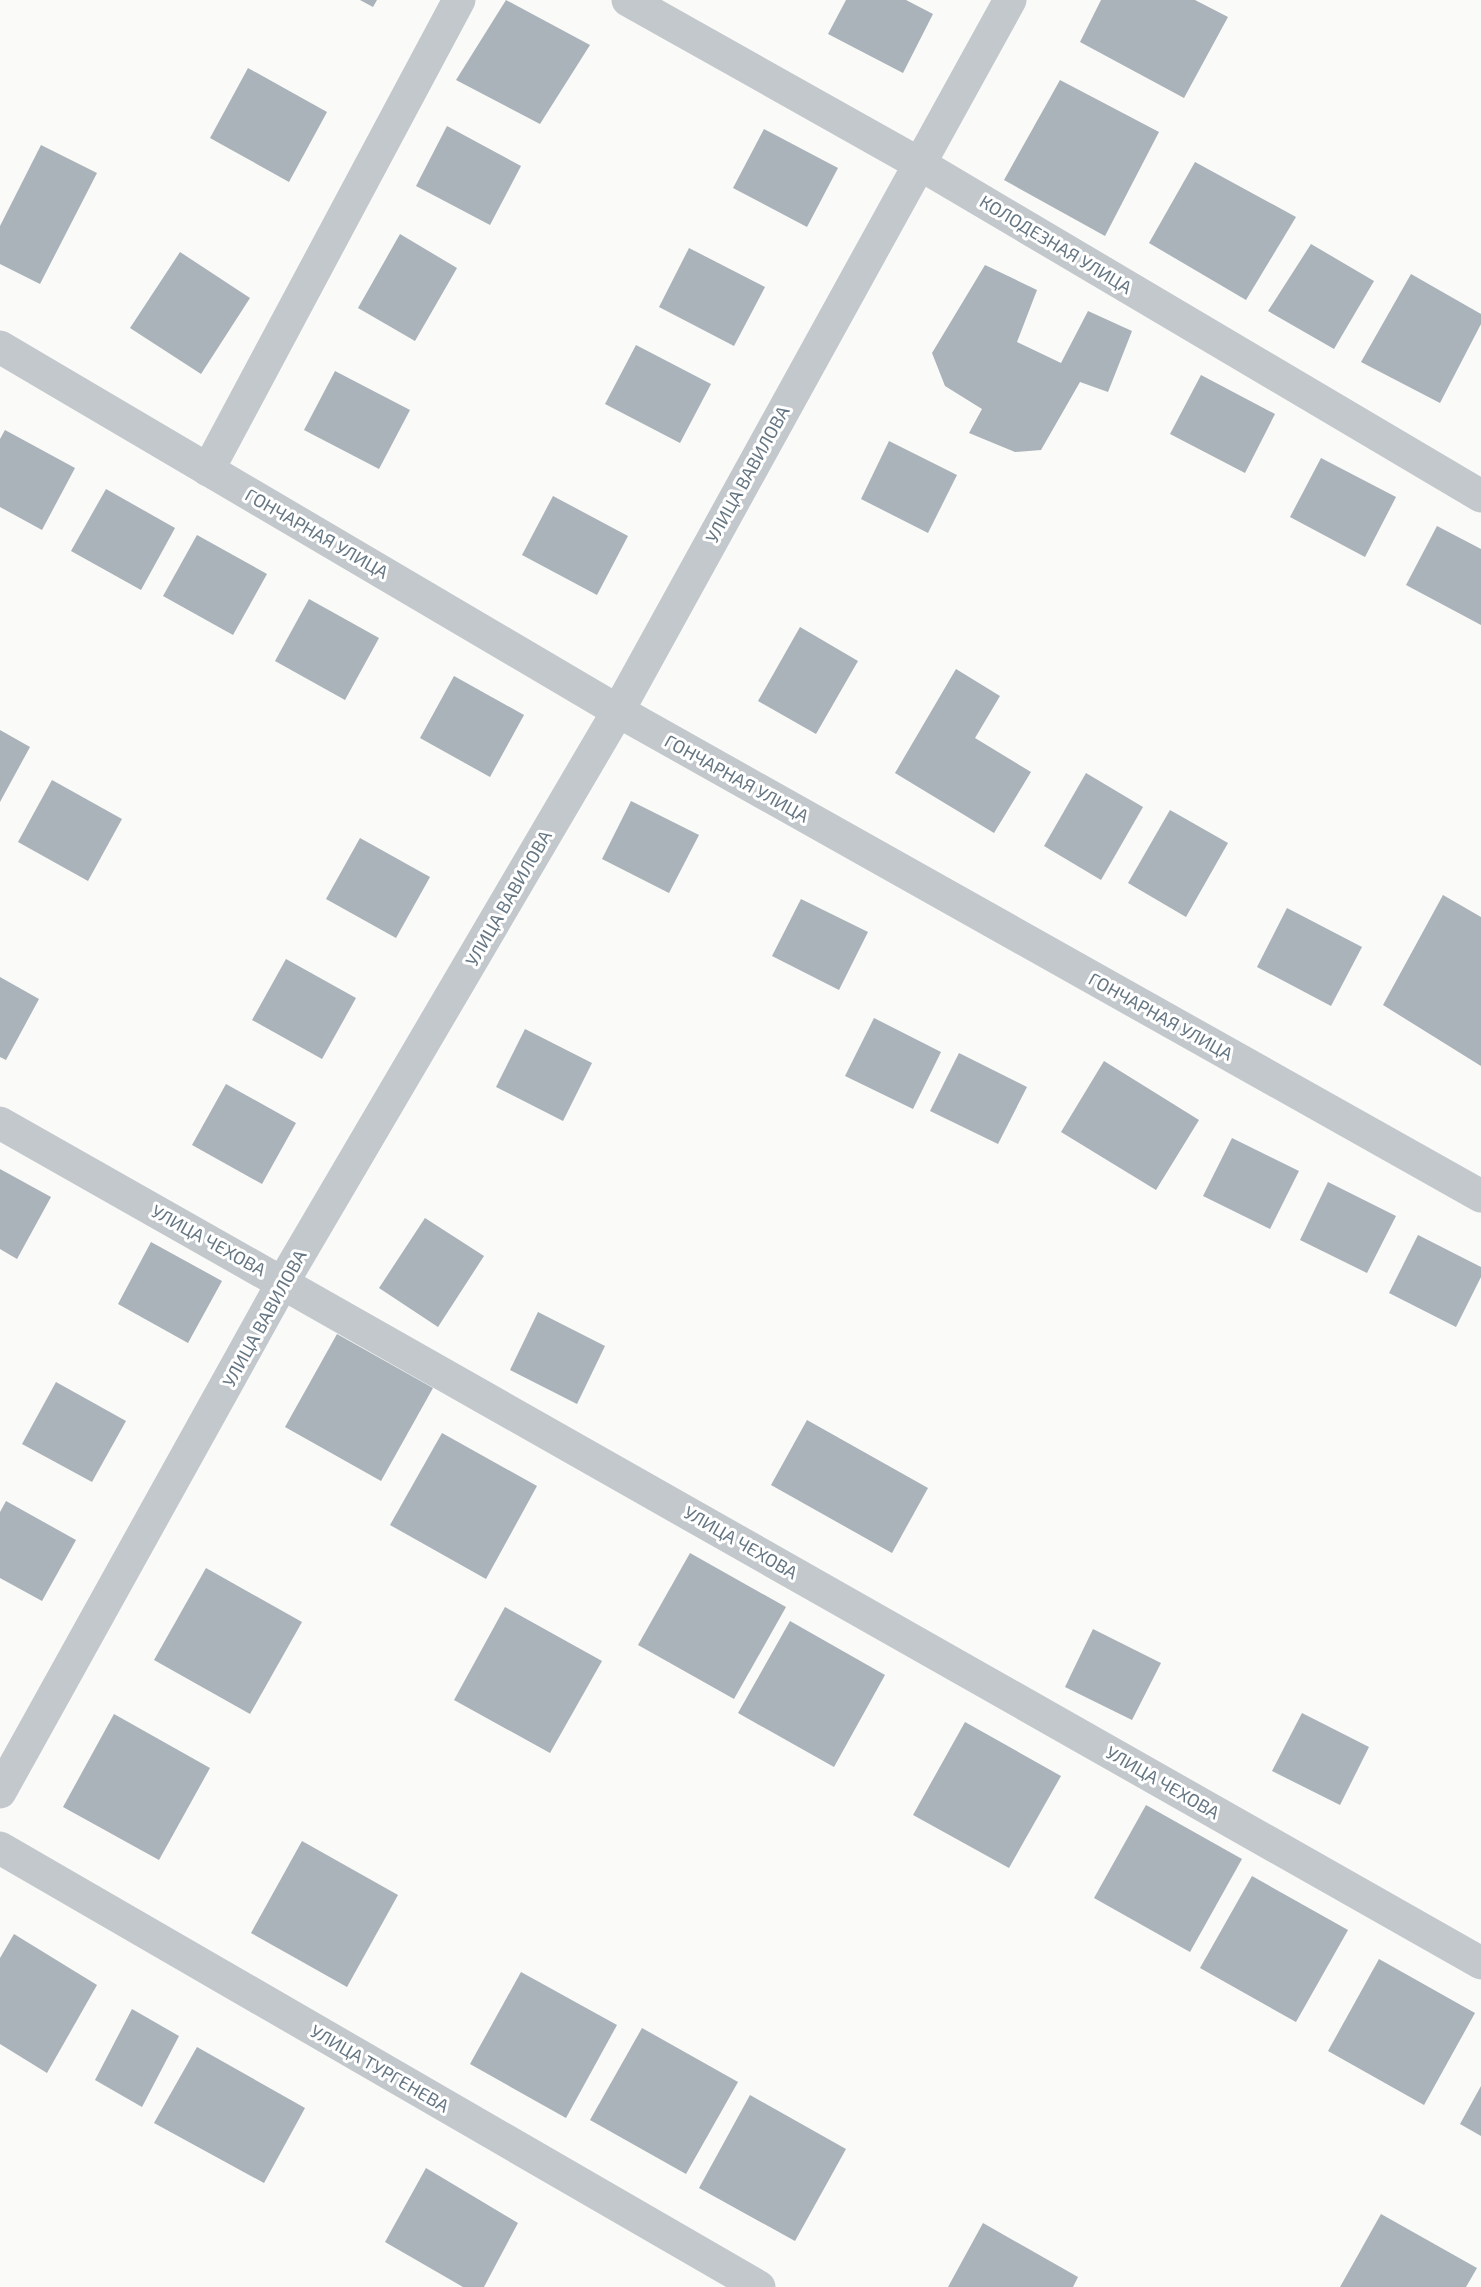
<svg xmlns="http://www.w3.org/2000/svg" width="1481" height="2287" font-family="'Exo 2',sans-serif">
  <rect width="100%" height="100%" fill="#fafaf8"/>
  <!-- building -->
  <g fill="#aab3b9">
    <path d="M360 0H377L373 7Z"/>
    <path d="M506 0 590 45 540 124 456 80Z"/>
    <path d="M846 0H906L933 14 903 73 828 34Z"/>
    <path d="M1101 0H1195L1228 17 1184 98 1080 42Z"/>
    <path d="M248 68 327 112 289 182 210 138Z"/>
    <path d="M1060 80 1159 132 1105 236 1004 180Z"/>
    <path d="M447 126 521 166 490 225 416 186Z"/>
    <path d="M764 129 838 168 807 227 733 188Z"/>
    <path d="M41 145 97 173 40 284 0 264V226Z"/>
    <path d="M1195 162 1296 217 1246 300 1149 243Z"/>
    <path d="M400 234 457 268 415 341 358 308Z"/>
    <path d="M1311 244 1374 281 1334 349 1268 311Z"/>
    <path d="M689 248 765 287 734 346 659 307Z"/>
    <path d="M180 252 250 298 201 374 130 328Z"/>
    <path d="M985 265 1037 290 1017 342 1061 363 1088 311 1132 331 1108 392 1080 382 1041 450 1015 452 969 433 982 409 945 386 932 353Z"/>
    <path d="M1411 274 1481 314V324L1440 403 1361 362Z"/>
    <path d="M636 345 711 384 680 443 605 404Z"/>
    <path d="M335 371 410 410 379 469 304 430Z"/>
    <path d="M1201 375 1275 414 1245 473 1170 434Z"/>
    <path d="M5 430 75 468 42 530 0 507V439Z"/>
    <path d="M889 441 957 475 928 533 861 499Z"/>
    <path d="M1321 458 1396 497 1365 557 1290 517Z"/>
    <path d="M106 489 175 528 141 590 71 551Z"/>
    <path d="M553 496 628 536 597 595 522 555Z"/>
    <path d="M1437 526 1481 549V625L1406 585Z"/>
    <path d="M197 535 267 574 233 635 163 596Z"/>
    <path d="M309 599 379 638 345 700 275 661Z"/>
    <path d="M800 627 858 661 816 734 758 701Z"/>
    <path d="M956 669 1000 696 975 738 1031 772 994 833 895 773Z"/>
    <path d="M454 676 524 715 490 777 420 738Z"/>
    <path d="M0 730 30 747 0 802Z"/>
    <path d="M1086 773 1143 807 1101 880 1044 846Z"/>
    <path d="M52 780 122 819 88 881 18 842Z"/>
    <path d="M631 801 699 835 669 893 602 859Z"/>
    <path d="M1170 810 1228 843 1186 917 1128 883Z"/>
    <path d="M360 838 430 877 396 938 326 899Z"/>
    <path d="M1443 895 1481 917V1066L1383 1005Z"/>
    <path d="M801 899 868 932 839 990 772 956Z"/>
    <path d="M1287 908 1362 947 1331 1006 1257 967Z"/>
    <path d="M286 959 356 998 322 1059 252 1020Z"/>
    <path d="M0 977 39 999 6 1060 0 1057Z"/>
    <path d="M874 1018 941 1052 913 1109 845 1076Z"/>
    <path d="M525 1029 592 1063 563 1121 496 1087Z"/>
    <path d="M959 1053 1027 1087 998 1144 930 1111Z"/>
    <path d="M1104 1061 1199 1120 1156 1190 1061 1132Z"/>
    <path d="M226 1084 296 1123 262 1184 192 1145Z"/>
    <path d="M1232 1138 1299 1171 1270 1229 1203 1196Z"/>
    <path d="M0 1169 51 1197 17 1259 0 1249Z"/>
    <path d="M1328 1182 1396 1216 1367 1273 1300 1240Z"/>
    <path d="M425 1218 484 1256 438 1327 379 1288Z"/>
    <path d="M1418 1235 1481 1267V1277L1456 1327 1389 1293Z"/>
    <path d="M151 1242 222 1281 188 1343 118 1304Z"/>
    <path d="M538 1312 605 1346 577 1404 510 1370Z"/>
    <path d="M337 1334 433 1388 381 1481 285 1427Z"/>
    <path d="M56 1382 126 1421 92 1482 22 1444Z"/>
    <path d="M807 1420 928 1488 892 1553 771 1485Z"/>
    <path d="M442 1433 537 1486 486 1579 390 1525Z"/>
    <path d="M6 1501 76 1540 42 1601 0 1578V1512Z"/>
    <path d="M690 1553 786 1607 734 1699 638 1645Z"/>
    <path d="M206 1568 302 1622 250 1714 154 1660Z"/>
    <path d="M505 1607 602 1661 550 1753 454 1700Z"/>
    <path d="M790 1621 885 1675 834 1767 738 1713Z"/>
    <path d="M1093 1629 1161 1663 1132 1720 1065 1687Z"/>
    <path d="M1302 1713 1369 1747 1340 1805 1272 1771Z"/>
    <path d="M114 1714 210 1768 159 1860 63 1807Z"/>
    <path d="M965 1722 1061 1776 1009 1868 913 1815Z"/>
    <path d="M1146 1805 1242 1859 1190 1952 1094 1898Z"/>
    <path d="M302 1841 398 1895 347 1987 251 1933Z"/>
    <path d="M1252 1876 1348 1930 1296 2022 1200 1968Z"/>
    <path d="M14 1934 97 1985 47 2073 0 2044V1958Z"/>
    <path d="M1379 1959 1475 2013 1424 2105 1328 2051Z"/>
    <path d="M521 1972 617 2025 566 2118 470 2064Z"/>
    <path d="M132 2009 179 2036 142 2107 95 2080Z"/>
    <path d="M642 2028 738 2082 686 2174 590 2120Z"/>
    <path d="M197 2047 305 2108 264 2183 154 2123Z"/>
    <path d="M1481 2086V2136L1460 2124Z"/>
    <path d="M750 2095 846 2149 795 2241 699 2188Z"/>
    <path d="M426 2168 518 2223 484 2287H463L385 2242Z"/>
    <path d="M1381 2214 1477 2268 1466 2287H1340Z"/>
    <path d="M983 2223 1078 2277 1073 2287H948Z"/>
  </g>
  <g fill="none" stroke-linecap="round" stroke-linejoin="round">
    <!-- minor -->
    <g stroke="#c3c8cc" stroke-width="33">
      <path d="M628 0 918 163 1481 496"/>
      <path d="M208 470 459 0"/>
      <path d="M0 1123 1481 1963"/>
      <path d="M0 1848 759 2287"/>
    </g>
    <!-- tertiary -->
    <g stroke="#c3c8cc" stroke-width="33">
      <path d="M0 347 618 711 1481 1196"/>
      <path d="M0 1792 283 1282 618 711 1010 0"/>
    </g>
  </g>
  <g text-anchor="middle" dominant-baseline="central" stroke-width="6" stroke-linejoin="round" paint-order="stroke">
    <!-- street labels -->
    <g font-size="18" fill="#657683" stroke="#fff">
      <text transform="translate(1056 244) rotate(31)">КОЛОДЕЗНАЯ УЛИЦА</text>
      <text transform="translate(747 474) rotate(-61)">УЛИЦА ВАВИЛОВА</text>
      <text transform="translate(317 533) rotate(30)">ГОНЧАРНАЯ УЛИЦА</text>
      <text transform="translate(737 778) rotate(29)">ГОНЧАРНАЯ УЛИЦА</text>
      <text transform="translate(508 898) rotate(-60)">УЛИЦА ВАВИЛОВА</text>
      <text transform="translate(1161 1016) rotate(29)">ГОНЧАРНАЯ УЛИЦА</text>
      <text transform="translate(209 1240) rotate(29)">УЛИЦА ЧЕХОВА</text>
      <text transform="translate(264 1318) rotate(-61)">УЛИЦА ВАВИЛОВА</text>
      <text transform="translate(741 1542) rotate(30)">УЛИЦА ЧЕХОВА</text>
      <text transform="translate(1163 1782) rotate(30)">УЛИЦА ЧЕХОВА</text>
      <text transform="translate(380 2068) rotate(30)">УЛИЦА ТУРГЕНЕВА</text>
    </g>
  </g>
</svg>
